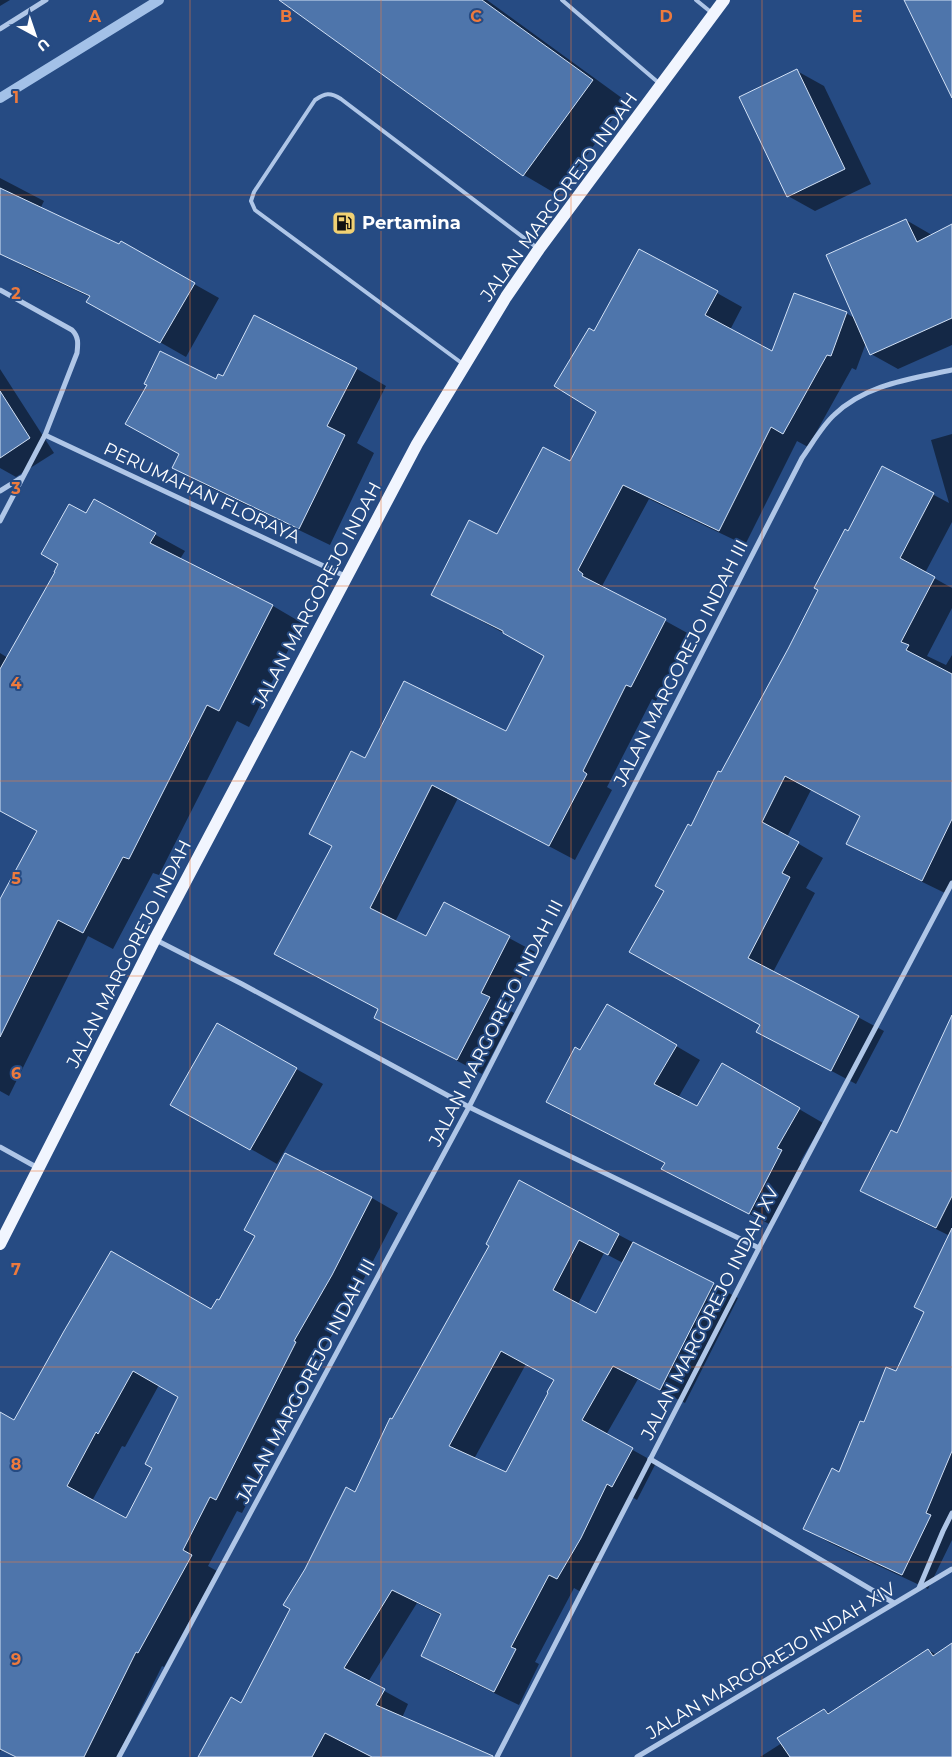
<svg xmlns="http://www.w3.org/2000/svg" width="952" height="1757" font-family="Montserrat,sans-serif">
  <rect width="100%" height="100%" fill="#264b83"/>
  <!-- shadow -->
  <g fill="#0007" fill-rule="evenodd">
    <path d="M0 0H10L0 6Z"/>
    <path d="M282 0H487L626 101 558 195 524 175Z"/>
    <path d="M797 71 824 86 871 184 815 211 788 196Z"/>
    <path d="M0 178 44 201 40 209 120 246 121 243 219 298 186 357 88 301 90 297 27 268 2 253 0 240Z"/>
    <path d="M906 220 932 235 952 225V345L898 369 871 354 866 343 856 370 852 368 808 447 797 441 745 545 649 499 602 586 691 635 656 701 652 699 607 787 612 790 575 860 458 798 395 922 426 938 445 904 535 952 506 1008 514 1013 482 1074 375 1017 379 1009 276 954 333 846 310 834 366 760 506 733 546 656 433 595 498 536 571 462 598 411 595 333 717 293 742 307 730 330 772 353 846 313 856 319Z"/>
    <path d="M255 316 357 369 386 386 357 443 374 453 330 545 203 484 174 467 216 381 223 378Z"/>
    <path d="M0 369 54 453 16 477 0 468Z"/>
    <path d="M952 434V522L925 573 952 588V608L927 656 946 665 952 655V884L947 894 873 858 848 844 862 816 811 790 787 837 823 858 806 888 815 893 773 972 884 1031 856 1084 758 1032 761 1025 666 891 692 828 789 650 883 468 949 503 931 440Z"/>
    <path d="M94 501 185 551 180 559 273 606 302 623 249 727 237 721 159 875 153 873 113 949 88 936 9 1096 0 1091V902L38 831 0 811V653L8 658Z"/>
    <path d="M608 1006 700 1060 678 1098 697 1108 723 1065 823 1123 800 1162 805 1165 773 1226 687 1182 663 1169 666 1164 572 1115 581 1051Z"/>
    <path d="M952 1018V1540L928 1589 830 1543 805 1528 839 1473 864 1424 897 1373 925 1312 950 1236 888 1205 862 1191 898 1135 930 1065 929 1064Z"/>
    <path d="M218 1025 323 1084 277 1164 172 1104Z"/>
    <path d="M285 1155 372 1198 398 1213 358 1290 319 1357 321 1358 242 1513 237 1511 208 1566 217 1571 164 1667 162 1666 117 1757H16L1 1750 0 1752V1415L15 1422 211 1311 219 1302 256 1237ZM159 1385 179 1397 153 1468 126 1520 92 1501 122 1446 125 1447Z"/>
    <path d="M619 1235 738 1298 685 1403 638 1379 606 1435 656 1463 637 1500 632 1497 581 1592 574 1588 535 1662 539 1664 519 1705 447 1670 422 1656 442 1616 417 1603 368 1682 408 1704 402 1718 489 1757H199L242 1704 393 1421 491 1246ZM604 1253 623 1263 597 1315 578 1304ZM526 1364 555 1380 506 1473 474 1459Z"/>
    <path d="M952 1645V1757H760L782 1743 824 1710 831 1714 928 1650 937 1655Z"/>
  </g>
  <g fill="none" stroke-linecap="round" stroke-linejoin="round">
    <!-- stream -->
    <path stroke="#a3c1e8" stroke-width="10" d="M0 98 159 0"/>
  </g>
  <!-- building -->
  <g fill="#4e75ab" stroke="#d2e1f6" fill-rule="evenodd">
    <path d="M279 0H482L593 80 523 176Z"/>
    <path d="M904 0H952V98Z"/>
    <path d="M797 69 845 169 787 197 739 97Z"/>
    <path d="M0 188 119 244 121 241 195 283 160 343 86 302 90 296 0 254Z"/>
    <path d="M906 219 917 242 952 224V318L870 355 826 255Z"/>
    <path d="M639 249 718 291 705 315 772 351 794 293 847 312 831 356 827 355 783 434 771 427 719 531 623 485 578 570 583 574 582 576 666 619 631 687 626 685 583 771 587 774 549 846 432 785 370 908 426 936 444 902 510 936 481 993 490 997 457 1060 374 1018 378 1009 274 954 332 846 309 834 351 751 365 758 404 681 506 731 544 656 503 633V631L431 595 469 520 497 534 543 447 570 461 596 412 554 386 589 328 594 331Z"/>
    <path d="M254 315 357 368 327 426 345 435 299 529 172 468 179 454 125 424 147 385 144 384 160 351 216 379 218 374 223 376Z"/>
    <path d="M0 391 30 438 0 458Z"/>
    <path d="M882 466 934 493 900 558 935 577 901 642 909 645 906 650 952 674V819L922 881 846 844 860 816 785 776 762 822 799 842 782 873 790 877 748 958 859 1016 831 1071 756 1032 760 1025 629 952 664 891 655 886 688 824 691 826 718 771 721 772 788 649 818 590 814 588 845 529 848 531Z"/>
    <path d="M94 499 156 533 150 543 273 605 219 711 207 705 129 859 123 857 83 933 58 920 0 1037V899L37 831 0 811V669L55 572H54L58 564 41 554 69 504 86 513Z"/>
    <path d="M607 1004 677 1045 654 1084 697 1106 722 1063 800 1108 777 1148 782 1150 749 1214 661 1169 665 1163 546 1102 575 1047 580 1050Z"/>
    <path d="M952 1015V1196L936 1228 860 1191 891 1130 897 1133Z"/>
    <path d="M217 1023 297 1068 250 1150 170 1105Z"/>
    <path d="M285 1153 372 1197 332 1275 294 1341 296 1342 216 1500 210 1497 183 1550 192 1555 138 1653 136 1652 84 1757H16L0 1749V1412L14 1420 64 1331 111 1251 211 1309 217 1299 219 1300 255 1236 244 1230ZM133 1371 178 1397 145 1464 152 1468 126 1518 67 1486 96 1432 98 1434Z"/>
    <path d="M519 1180 619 1234 608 1255 579 1240 553 1290 596 1313 633 1242 714 1283 660 1390 613 1366 582 1420 633 1448 612 1487 607 1484 581 1538 557 1579 549 1575 511 1647 516 1649 494 1692 421 1656 441 1614 392 1590 344 1668 385 1689 376 1705 493 1756V1757H372L325 1733 312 1757H198L231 1697 241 1703 290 1609 283 1605 305 1569 346 1487 355 1492 390 1418 392 1419 489 1246 486 1244ZM501 1351 554 1380 547 1392 548 1393 506 1472 449 1446Z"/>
    <path d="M952 1228V1451L926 1513 931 1515 902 1575 803 1529 832 1468 839 1472 860 1421 864 1422 886 1367 896 1371 924 1312 914 1307Z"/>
    <path d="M952 1643V1757H790L777 1738 824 1709 828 1714 928 1649 933 1656Z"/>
  </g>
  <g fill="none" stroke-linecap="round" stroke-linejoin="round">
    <!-- service -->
    <g stroke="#afc6e7" stroke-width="4">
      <path d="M562 0 660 84"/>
      <path d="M696 0 712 13"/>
      <path d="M463 364 255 210 251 201 254 192 315 100C325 93 330 92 341 99L536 247"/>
    </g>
    <!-- minor -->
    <g stroke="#afc6e7" stroke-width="5">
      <path d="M0 29 46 0"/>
      <path d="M0 290 72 330C79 337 78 344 77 353L45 435 0 521"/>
      <path d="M45 435 347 577"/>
      <path d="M0 491 21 478"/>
      <path d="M156 940 242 984 469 1107 759 1248"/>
      <path d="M0 1147 38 1168"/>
      <path d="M650 1459 894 1603"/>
      <path d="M919 1588 943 1531 952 1513"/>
      <path d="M119 1757 469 1107 802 458C812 444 822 426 834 415 866 384 911 379 952 370"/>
      <path d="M497 1757 759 1248 952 883"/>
      <path d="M637 1757 952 1569"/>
    </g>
    <!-- primary -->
    <path stroke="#f1f5fe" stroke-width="12" d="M0 1244 155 939 417 444 506 297 539 249 724 0"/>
  </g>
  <!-- grid -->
  <path fill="none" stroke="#ed7a3d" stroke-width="1" stroke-opacity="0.55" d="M190 0V1757M381 0V1757M571 0V1757M762 0V1757M0 195H952M0 390H952M0 586H952M0 781H952M0 976H952M0 1171H952M0 1367H952M0 1562H952"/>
  <!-- icons -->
  <defs>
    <g id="fuel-square" transform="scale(1.25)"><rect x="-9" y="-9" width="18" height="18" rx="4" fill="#f1d173" stroke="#264b83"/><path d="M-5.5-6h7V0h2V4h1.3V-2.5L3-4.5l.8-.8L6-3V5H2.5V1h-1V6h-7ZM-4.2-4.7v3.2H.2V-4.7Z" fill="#111"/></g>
  </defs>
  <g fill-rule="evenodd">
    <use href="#fuel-square" x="344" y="223"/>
  </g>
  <g text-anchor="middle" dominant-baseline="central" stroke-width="4" stroke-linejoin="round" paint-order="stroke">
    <!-- street labels -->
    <g font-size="18" fill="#fff" stroke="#264b83">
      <text transform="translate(559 197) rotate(-54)">JALAN MARGOREJO INDAH</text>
      <text transform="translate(202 493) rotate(25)">PERUMAHAN FLORAYA</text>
      <text transform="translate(317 595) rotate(-62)">JALAN MARGOREJO INDAH</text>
      <text transform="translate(681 663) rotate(-63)">JALAN MARGOREJO INDAH III</text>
      <text transform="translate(129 954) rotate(-63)">JALAN MARGOREJO INDAH</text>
      <text transform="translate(496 1023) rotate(-63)">JALAN MARGOREJO INDAH III</text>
      <text transform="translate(710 1313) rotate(-63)">JALAN MARGOREJO INDAH XV</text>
      <text transform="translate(306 1381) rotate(-62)">JALAN MARGOREJO INDAH III</text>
      <text transform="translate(771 1661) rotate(-31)">JALAN MARGOREJO INDAH XIV</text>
    </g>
    <!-- poi labels -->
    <g font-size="18" font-weight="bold" fill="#fff" stroke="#264b83" text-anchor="start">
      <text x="362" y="223">Pertamina</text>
    </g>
  </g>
  <g font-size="16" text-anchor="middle" font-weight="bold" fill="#ed7a3d" stroke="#264b83" stroke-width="4" stroke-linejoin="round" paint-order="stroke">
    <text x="95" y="22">A</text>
    <text x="286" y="22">B</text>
    <text x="476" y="22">C</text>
    <text x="666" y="22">D</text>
    <text x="857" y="22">E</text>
    <text x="16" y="103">1</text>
    <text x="16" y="299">2</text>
    <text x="16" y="494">3</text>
    <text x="16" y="689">4</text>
    <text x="16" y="884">5</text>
    <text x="16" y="1079">6</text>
    <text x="16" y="1275">7</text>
    <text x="16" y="1470">8</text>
    <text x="16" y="1665">9</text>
  </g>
  <!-- north arrow -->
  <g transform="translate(35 35) rotate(140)" stroke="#264b83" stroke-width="4" paint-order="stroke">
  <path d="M0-4L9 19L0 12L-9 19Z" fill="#ffffff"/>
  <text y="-8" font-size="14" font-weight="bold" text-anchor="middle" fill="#ffffff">U</text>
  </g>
</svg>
